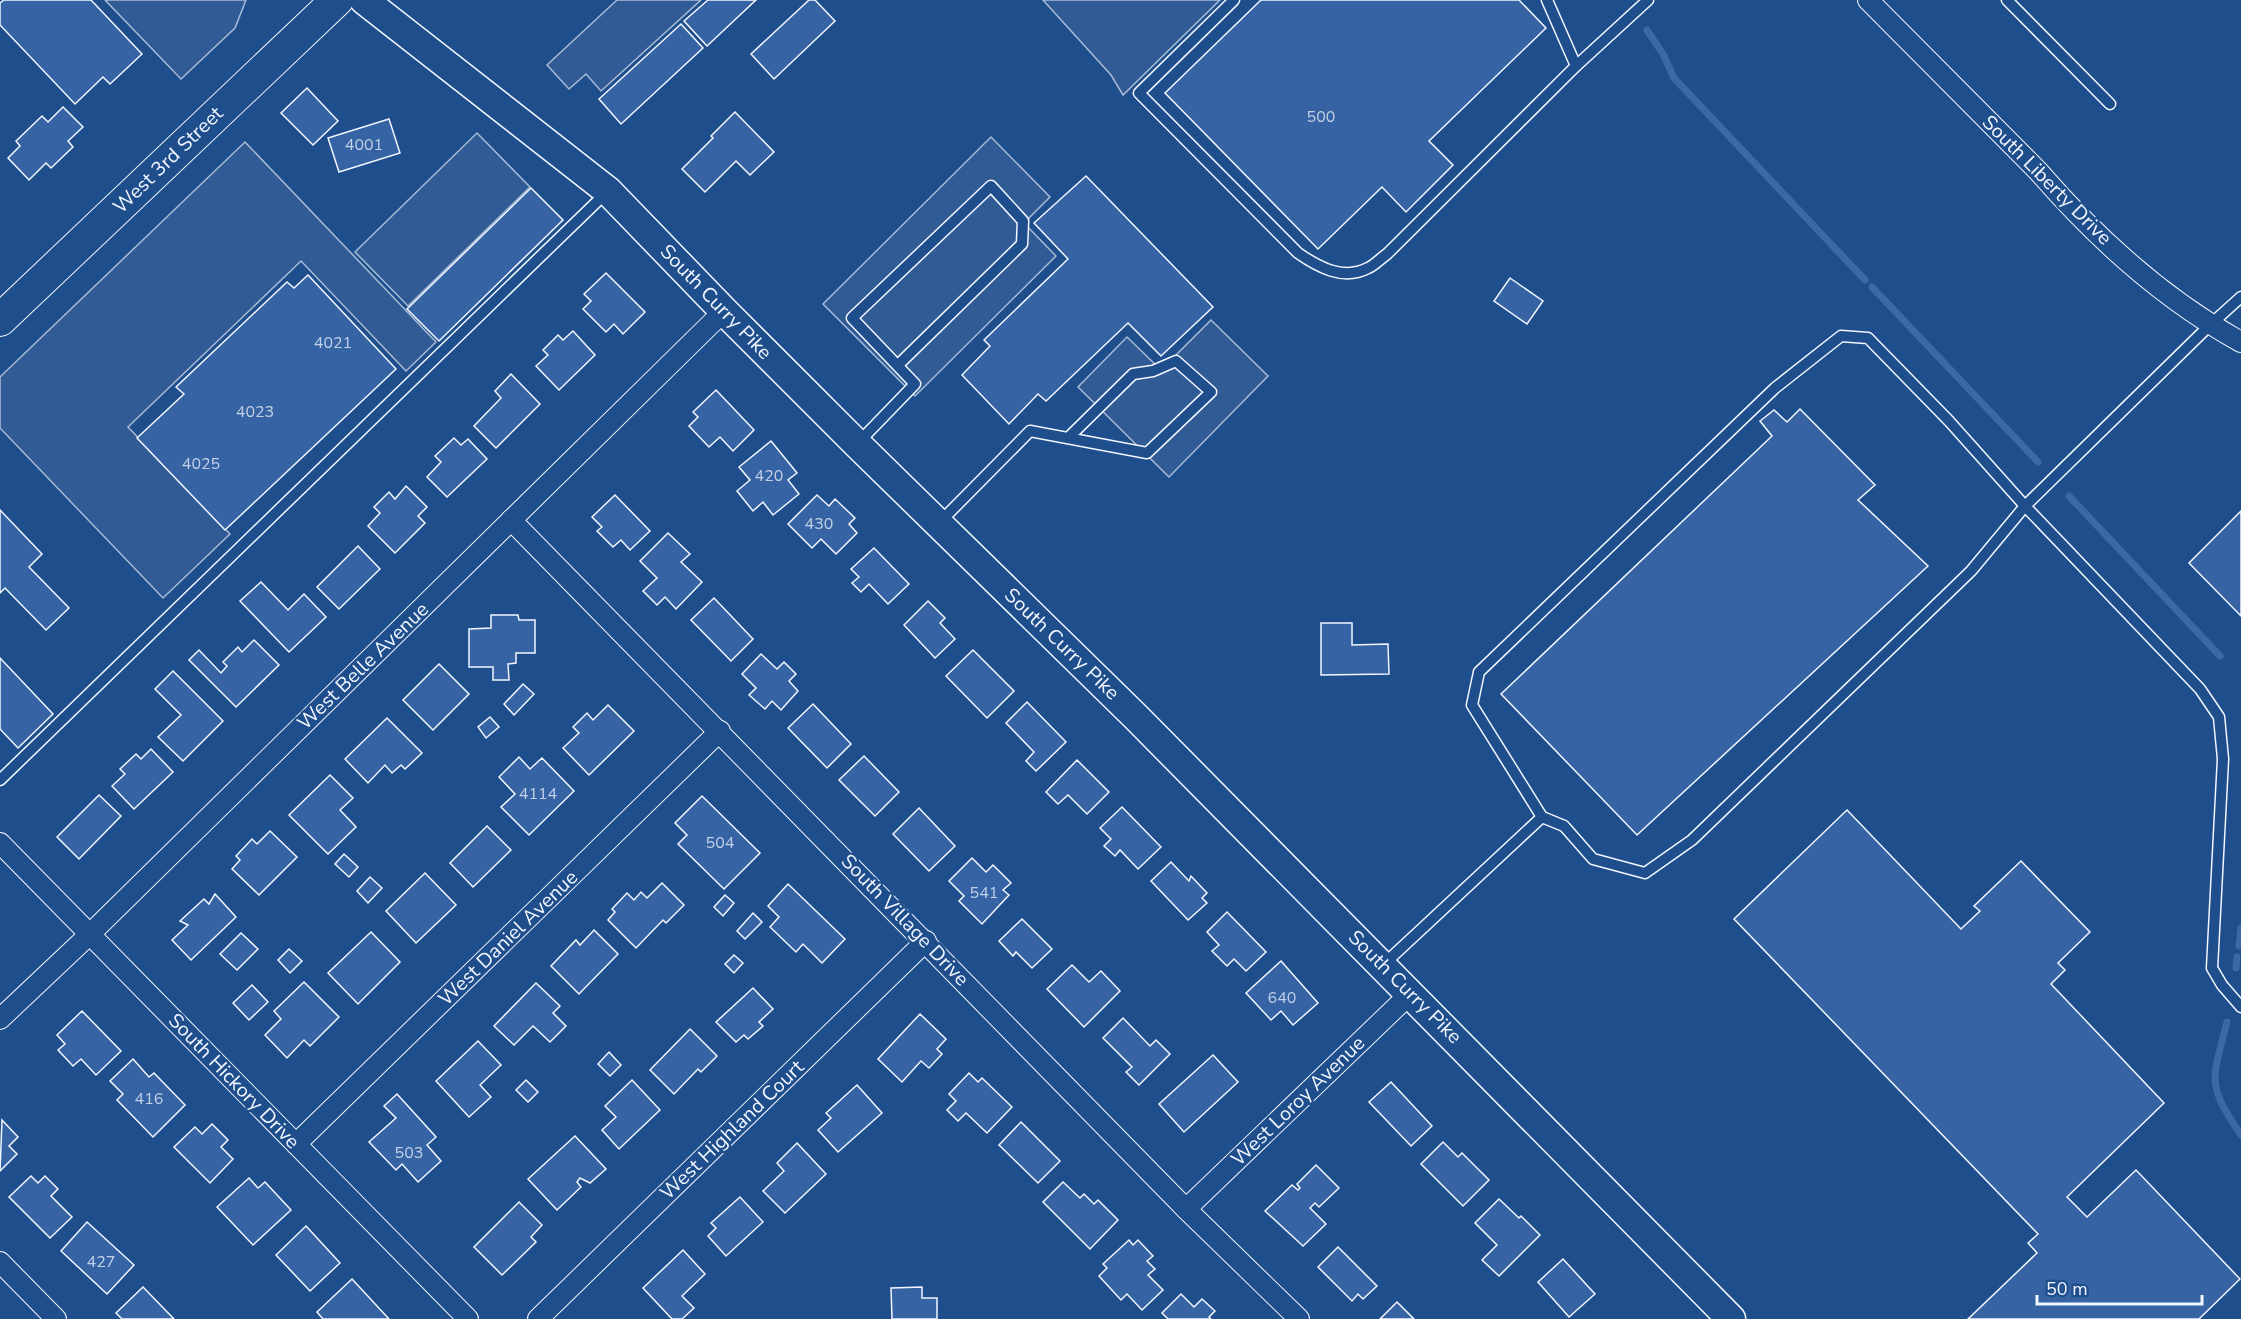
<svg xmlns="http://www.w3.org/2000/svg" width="2241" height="1319" font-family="'Nunito Sans',sans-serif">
  <rect width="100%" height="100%" fill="#1f4e8c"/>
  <!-- parking -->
  <g fill="#305b95" stroke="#a8bbd7" stroke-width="1.5">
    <path d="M105 0H246L235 28 181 79Z"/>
    <path d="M617 0H701L601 91 586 74 569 89 547 65Z"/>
    <path d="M1043 0H1220L1123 95 1111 75Z"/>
    <path d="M477 133 530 187 408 306 355 252Z"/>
    <path d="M991 137 1050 197 1024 223 1056 256 915 396 823 304Z"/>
    <path d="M245 142 436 342 406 371 301 261 128 427 230 534 163 598 0 428V377Z"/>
    <path d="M1211 320 1268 376 1169 477 1078 387 1127 337 1161 370Z"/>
  </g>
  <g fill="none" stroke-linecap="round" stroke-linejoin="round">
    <!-- stream -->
    <g stroke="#3b69a3" stroke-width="7">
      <path d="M1647 30 1663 54 1674 78 1865 280"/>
      <path d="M1872 287 2038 462"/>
      <path d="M2069 496 2220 656"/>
      <path d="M2239 946 2241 928"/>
      <path d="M2236 968 2237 957"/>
      <path d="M2227 1022C2212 1081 2206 1083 2241 1135"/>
    </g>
  </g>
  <!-- building -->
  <g fill="#3563a3" stroke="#f2f6ff" stroke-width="1.5">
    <path d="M4 0H91L142 54 110 84 103 77 75 104 0 25V3Z"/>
    <path d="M708 0H756L707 46 684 21Z"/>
    <path d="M809 0H815L835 21 774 79 751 54Z"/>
    <path d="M1261 0H1519L1546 28 1429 141 1453 165 1406 212 1382 187 1318 249 1165 93Z"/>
    <path d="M681 24 703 48 621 124 599 99Z"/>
    <path d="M307 88 338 121 313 145 281 113Z"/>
    <path d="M63 107 83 127 68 141 73 147 51 168 46 163 29 180 8 158 20 146 16 141 42 116 48 122Z"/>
    <path d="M735 112 774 152 750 175 736 161 705 192 682 169 713 138 711 136Z"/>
    <path d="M389 119 400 153 339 172 328 138Z"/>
    <path d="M1086 176 1213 307 1161 356 1128 323 1046 401 1038 394 1009 424 962 375 990 346 984 340 1068 259 1034 223Z"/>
    <path d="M531 188 563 220 439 341 407 309Z"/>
    <path d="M606 273 645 312 623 334 614 324 606 332 583 309 591 301 584 294Z"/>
    <path d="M308 275 396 369 225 530 137 438 184 394 176 387 287 282 294 288Z"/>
    <path d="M1510 278 1543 301 1527 324 1494 301Z"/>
    <path d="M573 331 595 355 559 390 536 366 548 355 543 350 558 335 563 340Z"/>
    <path d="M511 374 540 404 496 448 474 426 501 398 495 391Z"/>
    <path d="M716 390 754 430 733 451 720 437 709 447 689 426 698 417 693 412Z"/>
    <path d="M1800 409 1875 485 1858 500 1928 566 1637 835 1501 694 1772 436 1760 421 1774 410 1787 422Z"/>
    <path d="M454 438 461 445 468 439 487 459 447 497 427 477 441 462 435 456Z"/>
    <path d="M771 441 797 473 788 480 799 494 773 515 763 502 753 511 737 491 750 480 739 467Z"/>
    <path d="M406 486 427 507 418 516 425 523 395 553 368 526 380 513 374 507 389 492 395 499Z"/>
    <path d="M615 495 650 531 630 550 621 540 613 547 597 531 602 527 592 517Z"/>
    <path d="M817 495 829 506 835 499 855 518 849 524 857 533 836 554 821 539 812 548 788 524Z"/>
    <path d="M0 510 42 554 29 567 69 608 46 630 5 588 0 593Z"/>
    <path d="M2241 511V616L2189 563Z"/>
    <path d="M668 533 690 554 681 562 702 582 676 609 665 597 657 605 643 591 657 578 640 561Z"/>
    <path d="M358 546 380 569 339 609 317 587Z"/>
    <path d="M874 548 909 584 888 604 869 584 861 592 852 583 859 577 851 569Z"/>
    <path d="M261 582 288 610 304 594 326 617 289 652 240 601Z"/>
    <path d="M714 598 753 639 731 661 691 620Z"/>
    <path d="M928 601 945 618 940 623 955 639 935 658 904 625Z"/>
    <path d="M491 615H518L519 620H535V653H516V663L508 664 509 680H493V667H469V629L491 628Z"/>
    <path d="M1321 623H1352V645L1388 644 1389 674 1321 675Z"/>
    <path d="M254 640 279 665 236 707 189 660 199 650 221 673 227 666 223 662 238 647 242 652Z"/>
    <path d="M973 650 1014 691 987 718 946 676Z"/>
    <path d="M761 654 777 669 784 662 796 674 789 681 798 691 781 710 772 701 765 709 749 695 756 688 742 674Z"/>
    <path d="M0 658 53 714 18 748 0 729Z"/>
    <path d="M439 664 469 694 433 730 403 700Z"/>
    <path d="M173 671 223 721 183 761 158 737 181 715 155 689Z"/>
    <path d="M523 684 534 694 514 715 504 704Z"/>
    <path d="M1027 702 1066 742 1036 771 1026 761 1034 752 1006 723Z"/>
    <path d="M813 704 851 744 827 768 788 728Z"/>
    <path d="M608 705 634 731 589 775 563 748 579 733 573 727 587 713 593 720Z"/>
    <path d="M490 717 499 727 486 738 478 727Z"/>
    <path d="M387 718 422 753 405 769 401 765 392 773 385 765 368 783 345 759Z"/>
    <path d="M151 749 173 772 134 809 112 786 125 774 120 769 136 754 141 759Z"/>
    <path d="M864 756 899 792 875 816 839 780Z"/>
    <path d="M519 757 530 769 542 758 574 791 529 835 501 807 515 794 499 777Z"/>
    <path d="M1077 760 1109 792 1087 814 1068 795 1058 804 1046 792Z"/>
    <path d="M330 775 353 798 340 810 356 827 328 854 289 815Z"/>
    <path d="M99 795 121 816 79 859 57 837Z"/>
    <path d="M702 796 760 853 724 889 678 844 687 835 675 823Z"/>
    <path d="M1122 807 1161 847 1138 869 1120 850 1115 856 1104 846 1111 839 1100 828Z"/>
    <path d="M919 808 955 846 929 871 893 834Z"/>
    <path d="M1847 810 1961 929 1980 911 1974 906 2021 861 2090 932 2058 963 2065 970 2051 984 2164 1103 2067 1197 2087 1217 2136 1170 2240 1279 2199 1319H1968L2037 1253 2028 1243 2038 1234 1734 919Z"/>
    <path d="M487 826 511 850 473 887 450 863Z"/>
    <path d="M270 831 297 857 259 895 232 869 240 860 236 856 252 839 257 844Z"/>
    <path d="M344 854 358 867 349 877 335 864Z"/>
    <path d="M972 858 986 872 993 865 1011 883 1003 890 1009 895 982 924 959 901 964 896 949 881Z"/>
    <path d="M1171 862 1189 881 1191 876 1207 893 1202 898 1207 903 1188 920 1151 881Z"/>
    <path d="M425 873 456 905 416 943 386 911Z"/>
    <path d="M370 877 382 888 368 903 357 891Z"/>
    <path d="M662 883 684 905 666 923 663 920 636 948 608 920 615 912 612 909 627 893 634 900 641 892 647 898Z"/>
    <path d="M788 884 845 939 822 963 803 944 796 952 770 927 779 917 768 906Z"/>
    <path d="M215 894 236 917 191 960 172 940 188 925 180 921 204 899 209 904Z"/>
    <path d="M725 895 734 903 723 916 714 907Z"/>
    <path d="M1227 912 1266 952 1246 971 1234 959 1227 966 1212 951 1219 945 1207 932Z"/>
    <path d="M753 913 762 922 745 939 737 931Z"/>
    <path d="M1022 919 1052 949 1032 968 1016 952 1013 956 999 941Z"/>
    <path d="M594 930 618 954 579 994 551 966 576 940 580 945Z"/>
    <path d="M371 932 400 962 358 1004 328 973Z"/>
    <path d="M241 933 258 949 237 970 220 954Z"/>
    <path d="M289 949 302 961 290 973 278 960Z"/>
    <path d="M734 955 743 963 734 973 725 964Z"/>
    <path d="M1281 961 1318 1003 1293 1025 1281 1011 1271 1020 1246 993Z"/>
    <path d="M1072 965 1089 982 1101 971 1120 991 1084 1027 1047 989Z"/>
    <path d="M304 982 339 1017 310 1046 304 1040 287 1058 265 1035 281 1019 274 1011Z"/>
    <path d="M536 983 560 1006 553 1013 566 1026 550 1042 533 1026 514 1045 494 1026Z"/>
    <path d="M252 985 268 1002 249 1020 233 1003Z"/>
    <path d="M753 988 773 1009 759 1022 763 1026 748 1039 744 1035 736 1042 716 1022Z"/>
    <path d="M82 1011 121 1051 96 1075 81 1059 73 1066 58 1050 65 1044 57 1035Z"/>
    <path d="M920 1014 946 1039 937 1049 942 1054 929 1068 921 1061 902 1082 878 1059Z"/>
    <path d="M1123 1018 1150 1046 1156 1040 1170 1054 1139 1085 1126 1072 1132 1067 1103 1038Z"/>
    <path d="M690 1029 717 1056 701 1072 698 1069 674 1094 650 1070Z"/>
    <path d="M478 1041 501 1065 480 1085 491 1097 469 1117 436 1081Z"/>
    <path d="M609 1052 621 1065 610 1076 598 1064Z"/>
    <path d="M1213 1055 1238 1082 1184 1132 1159 1104Z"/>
    <path d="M133 1059 149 1077 154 1073 185 1105 153 1137 117 1100 123 1094 110 1081Z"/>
    <path d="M969 1073 978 1082 982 1078 1012 1107 987 1133 966 1113 958 1121 947 1110 956 1101 949 1094Z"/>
    <path d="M526 1080 538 1092 528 1102 516 1090Z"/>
    <path d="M632 1080 660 1110 619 1149 602 1130 616 1117 605 1106Z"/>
    <path d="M1391 1082 1432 1126 1411 1146 1369 1102Z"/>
    <path d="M857 1085 882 1113 838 1152 818 1130 831 1118 826 1113Z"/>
    <path d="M397 1094 436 1137 427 1145 441 1161 418 1182 402 1164 396 1170 369 1142 396 1118 384 1106Z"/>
    <path d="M2 1120 18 1137 9 1146 17 1154 0 1171Z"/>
    <path d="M1021 1122 1060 1161 1038 1183 999 1145Z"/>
    <path d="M212 1124 228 1140 221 1147 233 1159 210 1183 174 1147 195 1127 202 1134Z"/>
    <path d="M575 1136 606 1169 590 1183 580 1178 577 1182 581 1187 557 1210 528 1179Z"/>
    <path d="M1443 1142 1458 1157 1462 1153 1489 1180 1463 1206 1421 1164Z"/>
    <path d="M797 1143 826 1174 785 1213 763 1191 784 1171 777 1163Z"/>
    <path d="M1316 1165 1339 1188 1319 1207 1315 1203 1310 1208 1326 1224 1303 1246 1265 1211 1292 1185 1298 1190 1300 1188 1297 1184Z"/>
    <path d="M31 1176 38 1183 45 1176 58 1189 51 1196 72 1217 50 1238 9 1197Z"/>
    <path d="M249 1178 258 1188 265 1182 291 1210 253 1245 217 1207Z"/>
    <path d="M1063 1182 1080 1198 1084 1194 1094 1204 1098 1200 1118 1220 1090 1249 1043 1202Z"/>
    <path d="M740 1197 763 1222 726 1256 708 1236 716 1228 711 1223Z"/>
    <path d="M1499 1199 1519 1218 1521 1216 1540 1235 1499 1276 1482 1260 1497 1245 1475 1223Z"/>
    <path d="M519 1202 542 1225 531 1237 536 1242 502 1275 474 1247Z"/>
    <path d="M87 1222 134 1265 107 1294 61 1251Z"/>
    <path d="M306 1226 340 1263 310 1291 276 1255Z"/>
    <path d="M1129 1240 1133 1245 1138 1240 1153 1256 1147 1261 1155 1269 1148 1275 1163 1290 1142 1310 1127 1294 1121 1300 1099 1276 1107 1268 1103 1264Z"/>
    <path d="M1338 1247 1377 1286 1363 1299 1358 1294 1352 1301 1318 1267Z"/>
    <path d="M683 1250 705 1274 682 1296 694 1308 682 1319H672L643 1288Z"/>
    <path d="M1563 1259 1595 1294 1569 1317 1538 1282Z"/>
    <path d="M352 1279 389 1319H323L317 1312Z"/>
    <path d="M143 1287 174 1319H122L116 1313Z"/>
    <path d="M922 1287V1298H937V1319H892L891 1288Z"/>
    <path d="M1181 1294 1194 1307 1202 1299 1215 1311 1209 1317 1211 1319H1168L1162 1313Z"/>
    <path d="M1397 1302 1414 1319H1380Z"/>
  </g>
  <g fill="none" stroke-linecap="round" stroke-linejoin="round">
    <!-- lane casing -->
    <g stroke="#f2f6ff" stroke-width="13">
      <g id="lane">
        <path d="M1234 0 1139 93 1298 253C1318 267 1343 281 1368 268 1375 265 1381 258 1387 254L1576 66 1648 0"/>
        <path d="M1547 0 1576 66"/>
        <path d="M2007 0 2110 104"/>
        <path d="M2241 297 2210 325 2025 506 2200 689 2219 717 2223 759 2212 968 2222 985 2241 1007"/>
        <path d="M857 444 915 384 852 318 991 186 1023 221 1022 244 898 365"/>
        <path d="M939 523 1030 431 1147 453 1211 392 1176 361 1153 371 1133 374 1068 438"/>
        <path d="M0 780 608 191"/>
        <path d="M1383 965 1542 817 1564 826 1593 859 1645 873 1692 840 1971 571 2025 506 1949 421 1868 338 1841 336 1775 388 1479 672 1472 705 1542 817"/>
      </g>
    </g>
    <!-- street casing -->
    <g stroke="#f2f6ff" stroke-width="22">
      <g id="street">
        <path d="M1868 0 2038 171C2096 238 2163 299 2241 342"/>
        <path d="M511 520 1186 1209 1299 1319"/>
        <path d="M0 843 468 1319"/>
        <path d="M0 1019 90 934 724 311"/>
        <path d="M296 1144 720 731"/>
        <path d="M1186 1209 1411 993"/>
        <path d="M0 1262 56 1319"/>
        <path d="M538 1319 926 941"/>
      </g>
    </g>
    <!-- secondary casing -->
    <g stroke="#f2f6ff" stroke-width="31">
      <path id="secondary" d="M364 0 608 191 724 311 857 444 1136 717 1731 1319"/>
    </g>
    <!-- primary casing -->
    <g stroke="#f2f6ff" stroke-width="34">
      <path id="primary" d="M0 320 337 0"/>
    </g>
    <!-- lane -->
    <use href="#lane" stroke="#1f4e8c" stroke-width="10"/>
    <!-- street -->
    <use href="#street" stroke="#1f4e8c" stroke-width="20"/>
    <!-- secondary -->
    <use href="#secondary" stroke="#1f4e8c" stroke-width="28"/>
    <!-- primary -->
    <use href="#primary" stroke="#1f4e8c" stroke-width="32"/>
  </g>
  <g text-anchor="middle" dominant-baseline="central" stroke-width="4.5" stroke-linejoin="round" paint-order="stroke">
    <!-- number labels -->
    <g font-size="16" fill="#c3d1e8">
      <text x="1321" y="117">500</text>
      <text x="364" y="145">4001</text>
      <text x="333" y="343">4021</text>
      <text x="255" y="412">4023</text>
      <text x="201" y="464">4025</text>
      <text x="769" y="476">420</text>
      <text x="819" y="524">430</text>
      <text x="538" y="794">4114</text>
      <text x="720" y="843">504</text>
      <text x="984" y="893">541</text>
      <text x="1282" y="998">640</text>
      <text x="149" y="1099">416</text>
      <text x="409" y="1153">503</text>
      <text x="101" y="1262">427</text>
    </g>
    <!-- street labels -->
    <g font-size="20" fill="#f2f6ff" stroke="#1f4e8c">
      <text transform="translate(168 160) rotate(-44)">West 3rd Street</text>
      <text transform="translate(2047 180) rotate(45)">South Liberty Drive</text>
      <text transform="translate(716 302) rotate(46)">South Curry Pike</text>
      <text transform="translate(1062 644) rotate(44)">South Curry Pike</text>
      <text transform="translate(363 666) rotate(-44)">West Belle Avenue</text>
      <text transform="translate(905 920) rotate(46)">South Village Drive</text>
      <text transform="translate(508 938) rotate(-44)">West Daniel Avenue</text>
      <text transform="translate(1405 987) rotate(45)">South Curry Pike</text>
      <text transform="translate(234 1081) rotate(46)">South Hickory Drive</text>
      <text transform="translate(1298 1101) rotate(-44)">West Loroy Avenue</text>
      <text transform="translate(732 1130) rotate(-44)">West Highland Court</text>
    </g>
  </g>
  <!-- scale -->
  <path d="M2037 1295v9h165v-9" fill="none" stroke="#f2f6ff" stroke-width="3"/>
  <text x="2046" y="1295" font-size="18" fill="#f2f6ff" stroke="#1f4e8c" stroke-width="4.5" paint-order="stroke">50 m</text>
</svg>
